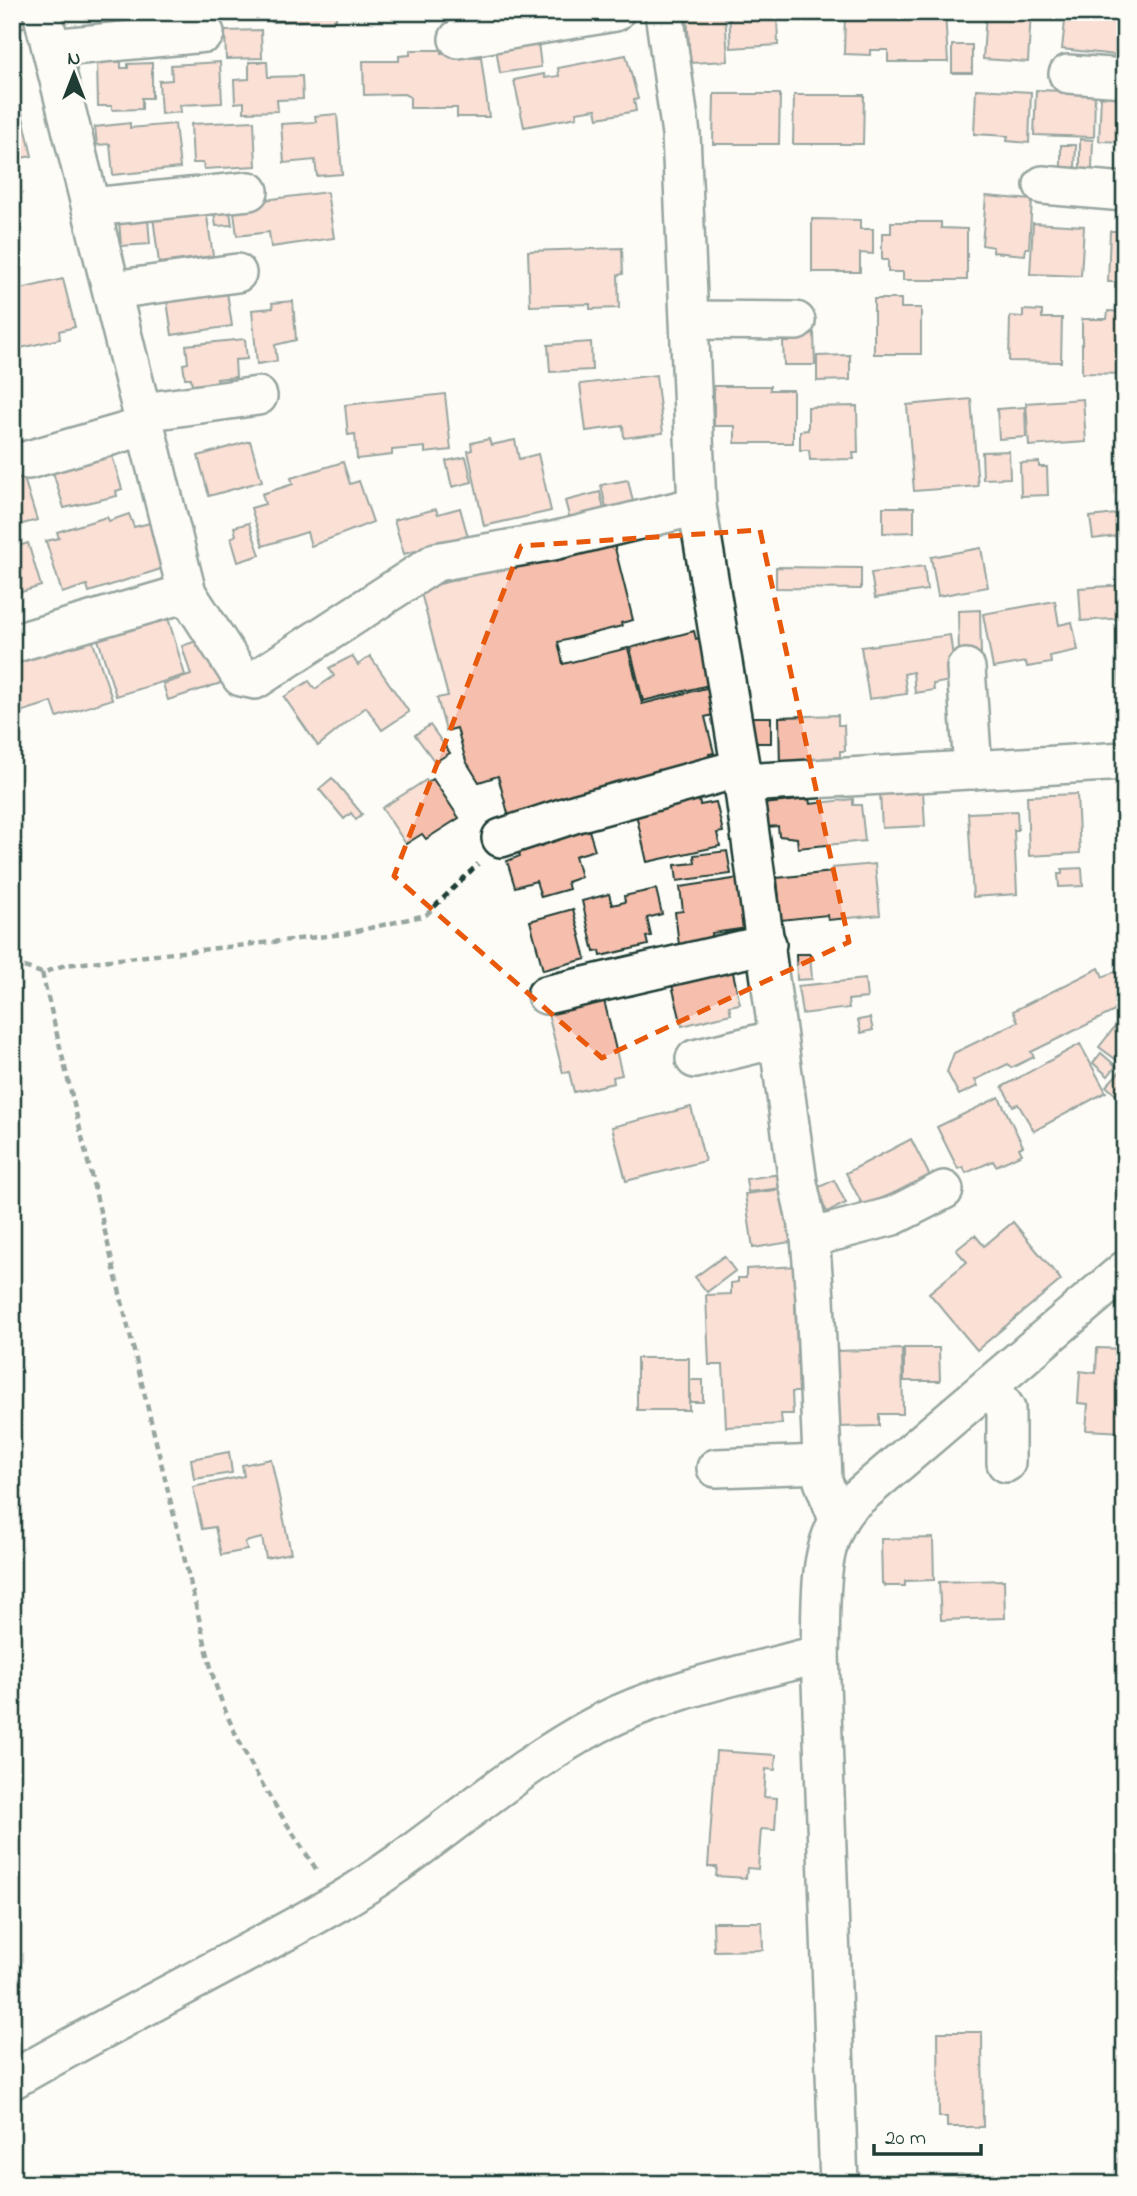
<svg xmlns="http://www.w3.org/2000/svg" width="1137" height="2196" font-family="'Indie Flower',sans-serif">
  <rect width="100%" height="100%" fill="#fdfcf7"/>
  <filter id="ink" filterUnits="userSpaceOnUse"><feTurbulence type="fractalNoise" baseFrequency=".0143" numOctaves="2"/><feDisplacementMap in="SourceGraphic" scale="14" xChannelSelector="R" yChannelSelector="G"/><feConvolveMatrix kernelMatrix="1 2 1 2 8 2 1 2 1" color-interpolation-filters="sRGB"/></filter>
  <g filter="url(#ink)">
    <!-- building -->
    <g fill="#f6beac" stroke="#1f3d34" stroke-width="2">
      <path d="M12 12H24L28 26 12 30Z"/>
      <path d="M60 12H79V16L61 17Z"/>
      <rect x="138" y="12" width="28" height="5"/>
      <path d="M272 12H336V20L272 22Z"/>
      <path d="M725 12 728 61 690 63 687 13Z"/>
      <path d="M729 12H777L778 45 731 48Z"/>
      <path d="M845 12H945L948 62H888V50H870V55L844 54Z"/>
      <path d="M986 12H1031L1028 62 983 59Z"/>
      <path d="M1066 12 1125 17V56L1062 49Z"/>
      <path d="M261 30 262 58 226 59 225 31Z"/>
      <path d="M538 42 541 67 500 73 496 48Z"/>
      <rect x="952" y="45" width="20" height="28"/>
      <path d="M475 49V57H481L489 117H457V108H410V97L404 94 364 95 363 61H399V56L410 55V50H441V54H467Z"/>
      <path d="M626 55 638 99 634 100 636 111 598 118 596 109 576 112 577 117 524 127 514 80 544 74 545 78 559 76 558 68Z"/>
      <path d="M97 62H121V68H128V64L152 63V98H142V109L112 110V106H98Z"/>
      <path d="M220 62 222 103 180 105 181 112 161 114 159 81 172 80 171 65Z"/>
      <path d="M249 62H267L268 77 302 76 303 99 277 100 278 111 244 112V102L235 103 234 80 249 79Z"/>
      <path d="M976 89 1031 92 1029 143 1007 141 1008 136 974 134Z"/>
      <path d="M1036 90 1095 92 1094 137 1034 135Z"/>
      <path d="M714 94H780L779 144H713Z"/>
      <path d="M794 95H864L863 144H793Z"/>
      <path d="M1101 95 1125 96V142L1099 141Z"/>
      <path d="M21 108 32 156 16 159 18 166 12 168V110Z"/>
      <path d="M337 114 342 174 317 176 315 160 284 163 281 124 316 122 315 116Z"/>
      <path d="M254 121 256 166 204 169 203 163H193L191 124Z"/>
      <path d="M130 123V128L175 124 180 168 113 175 110 144 97 145 95 127Z"/>
      <path d="M1080 139 1093 140 1092 170 1080 169Z"/>
      <path d="M1061 145H1076L1075 168H1061Z"/>
      <path d="M327 192 334 238 271 247 269 232 237 236 233 204Z"/>
      <path d="M986 196 1032 200 1029 248H1026L1025 255 993 252V247L982 245Z"/>
      <path d="M229 204 232 225 216 226 213 206Z"/>
      <path d="M206 210 213 256 159 263 153 217Z"/>
      <path d="M148 219 150 244 121 246 119 220Z"/>
      <path d="M812 219 860 220V229H873V254L860 253V272H812Z"/>
      <path d="M891 222H941V228L967 229V280H903V272H888V260H882V233H891Z"/>
      <path d="M1033 223 1084 226 1081 276 1030 274Z"/>
      <path d="M1110 231H1125V288H1115V282H1108Z"/>
      <path d="M622 248 623 274 618 275 619 308 590 309V304L530 306 528 251Z"/>
      <path d="M63 279 75 327 59 331 60 339 12 350V291Z"/>
      <path d="M226 285 232 326 172 335 166 294Z"/>
      <path d="M874 299H901V308H921V354H874Z"/>
      <path d="M293 301 296 340 275 345 277 361 257 364 252 310 273 308 272 303Z"/>
      <path d="M1023 310 1042 311V318H1062L1061 362 1009 361 1010 316 1023 317Z"/>
      <path d="M1108 311 1125 312V374L1082 373V319H1107Z"/>
      <path d="M814 333 815 365H784L783 342H789V334Z"/>
      <path d="M245 339 247 359 235 360 236 377 217 379 218 384 192 386 191 378H185L183 364 188 363 186 345Z"/>
      <path d="M591 342 592 370 550 372 548 345Z"/>
      <path d="M850 355V380L817 381V356Z"/>
      <path d="M656 375 663 433 624 438 623 426 586 431 580 384Z"/>
      <path d="M714 386H770V390H793V443H735V426H714Z"/>
      <path d="M445 394 451 450 425 453V447L392 450V455L357 459 355 434 348 435 345 405Z"/>
      <path d="M971 399 978 486 914 491 907 405Z"/>
      <path d="M1083 399 1086 442 1029 446 1026 403Z"/>
      <path d="M857 406 858 453H853L854 459 810 460 809 450H800V431L808 430V407Z"/>
      <path d="M1025 407 1026 437 999 439 997 409Z"/>
      <path d="M12 423 18 443 12 445Z"/>
      <path d="M489 439 491 445 515 440 519 459 538 454 551 511 484 526 468 451 472 450 471 443Z"/>
      <path d="M250 441 262 481 209 496 198 456Z"/>
      <path d="M1009 451 1010 478 983 479 982 452Z"/>
      <path d="M111 452 122 489 116 491 117 496 64 508 52 469Z"/>
      <path d="M466 457 472 482 452 487 446 461Z"/>
      <path d="M343 462 350 484 359 481 373 522 311 546 307 532 263 546 251 508 265 504 262 494 293 484 291 478Z"/>
      <path d="M1039 462V467H1047L1048 495 1021 496 1020 463Z"/>
      <path d="M23 475 37 520 12 527V478Z"/>
      <path d="M628 480 634 506 607 512 601 485Z"/>
      <path d="M600 492 605 514 571 523 565 501Z"/>
      <path d="M883 507H914V532L883 533Z"/>
      <path d="M460 508 468 537 404 554 394 520 436 509 438 514Z"/>
      <path d="M1125 513V535L1093 539 1090 517Z"/>
      <path d="M129 514 134 527 150 523 164 568 89 592 87 585 62 593 46 541 59 538 57 532 107 517 109 521Z"/>
      <path d="M249 523 260 555 238 562 231 538 236 535 234 527Z"/>
      <path d="M28 543 41 586 12 595V548Z"/>
      <path d="M614 544 633 620 621 623 622 626 558 642 563 664 628 648 642 704 710 687 717 714 705 717 714 753 709 754 713 767 509 817 498 776 479 782 466 761 457 728 446 731 437 698 448 696 420 589 568 551Z"/>
      <path d="M981 548 988 587 938 596 931 557Z"/>
      <path d="M924 566 927 590 875 598 871 573Z"/>
      <path d="M776 567 861 568V589L776 588Z"/>
      <path d="M1125 585V618L1081 621 1079 588Z"/>
      <path d="M1055 601 1059 625 1072 622 1078 650 1050 656 1051 663 1027 667 1026 662 993 668 983 614Z"/>
      <path d="M980 610 981 655 959 656 958 611Z"/>
      <path d="M166 611 185 675 116 696 96 633Z"/>
      <path d="M694 631 696 639 702 637 713 684 643 701 630 648Z"/>
      <path d="M950 635 956 680 933 684 934 690 915 693 913 672 904 674 907 694 869 699 861 647Z"/>
      <path d="M91 636 112 699 57 717 52 702 14 714 12 657Z"/>
      <path d="M199 640 215 663 221 683 168 700 163 684 191 675 182 646Z"/>
      <path d="M352 656 358 665 370 656 409 712 382 730 366 707 318 746 284 697 309 681 315 689 334 676 329 668Z"/>
      <path d="M1119 666H1125V710H1121Z"/>
      <path d="M838 715V725H844L845 751H840V757L823 758 824 767 780 768 779 717Z"/>
      <rect x="751" y="717" width="20" height="26"/>
      <path d="M430 725 450 753 435 762 415 735Z"/>
      <path d="M332 778 362 814 356 820 351 813 344 819 319 789Z"/>
      <path d="M433 779 459 818 426 839 422 834 406 844 382 808 426 780 428 782Z"/>
      <path d="M923 791 925 826 882 828 880 793Z"/>
      <path d="M1077 794 1080 853 1029 856 1027 796Z"/>
      <path d="M809 799 810 804 853 799V805H861L865 841 798 848 797 838 779 836 778 826 767 827 764 804Z"/>
      <path d="M699 800 700 805 716 802 723 832 717 833 720 846 647 862 636 814Z"/>
      <path d="M1017 811 1018 830H1014L1017 894 973 897 968 813Z"/>
      <path d="M588 827 595 850 575 856 581 877 567 882 569 889 541 897 536 881 515 887 507 861 520 856 518 850Z"/>
      <path d="M727 851 731 874 677 881 675 865 695 863 694 855Z"/>
      <path d="M875 864 880 915 828 920 827 915 781 920 777 878 832 872V868Z"/>
      <path d="M1082 868 1083 886 1059 887 1058 874H1062V869Z"/>
      <path d="M740 878 747 928 712 933 714 946 696 943 679 945 675 912 683 911 680 887Z"/>
      <path d="M656 889 662 914 647 918 651 936 646 937 648 945 601 956 600 951 594 952 582 901 609 894 612 905 625 902 624 896Z"/>
      <path d="M573 909 586 959 543 970 530 921Z"/>
      <path d="M796 954H810L812 979 797 980Z"/>
      <path d="M732 968 740 1004 729 1006 731 1014 682 1026 671 981Z"/>
      <path d="M1099 968 1103 977 1116 971 1125 988V1006L1031 1052 1034 1057 1011 1068 1008 1064 975 1080 978 1086 959 1095 947 1072 954 1053 1018 1022 1013 1011Z"/>
      <path d="M865 979 867 998 848 1000 849 1008 802 1014 798 986Z"/>
      <path d="M603 996 622 1075 613 1077 614 1083 574 1092 569 1072 563 1073 547 1010Z"/>
      <path d="M1125 1014V1066L1099 1047Z"/>
      <path d="M870 1018 873 1030 861 1033 858 1020Z"/>
      <path d="M1080 1044 1106 1092 1034 1131 1018 1104 1013 1106 1002 1087Z"/>
      <path d="M1101 1053 1116 1066 1108 1076 1093 1063Z"/>
      <path d="M1121 1070 1125 1073V1085L1116 1095 1106 1086Z"/>
      <path d="M999 1097 1023 1146 1019 1148 1022 1154 996 1166 993 1161 966 1173 963 1167 958 1169 937 1127Z"/>
      <path d="M691 1107 705 1161 626 1181 612 1127Z"/>
      <path d="M911 1139 933 1182 912 1193 909 1187 863 1206 846 1173Z"/>
      <path d="M781 1174 783 1188 748 1192 746 1179Z"/>
      <path d="M834 1180 846 1203 827 1212 815 1189Z"/>
      <path d="M784 1189 791 1242 753 1248 745 1194Z"/>
      <path d="M1013 1222 1061 1280 977 1350 929 1293 967 1262 956 1250 975 1235 984 1246Z"/>
      <path d="M724 1256 735 1271 707 1292 695 1277Z"/>
      <path d="M798 1266 799 1304H795L799 1392H792L793 1414H781L782 1424 726 1427 723 1365H709L706 1295 731 1294V1283L738 1282V1278H746V1269Z"/>
      <path d="M904 1348H939L940 1381H904Z"/>
      <path d="M1097 1348 1125 1349V1432L1086 1430 1088 1404 1078 1403 1080 1371 1096 1373Z"/>
      <path d="M902 1349 903 1414H879V1426L837 1427 836 1351Z"/>
      <rect x="637" y="1358" width="52" height="52"/>
      <rect x="690" y="1380" width="13" height="22"/>
      <path d="M229 1452 232 1473 194 1479 191 1459Z"/>
      <path d="M271 1459 291 1553 266 1558 262 1538 245 1542 247 1550 221 1555 215 1527 202 1529 193 1487 244 1476 242 1465Z"/>
      <path d="M933 1538 934 1580 905 1581V1586H885L882 1583 881 1539Z"/>
      <path d="M1004 1580 1005 1618 941 1620 939 1582Z"/>
      <path d="M716 1751 776 1755 775 1770 766 1769 764 1797 777 1798 775 1830 761 1829 758 1869 747 1868 746 1878 716 1876 717 1867H708Z"/>
      <path d="M713 1922H762L763 1950 714 1951Z"/>
      <path d="M938 2032H982L983 2127H947V2117H939Z"/>
    </g>
    <g fill="none" stroke-linecap="round" stroke-linejoin="round">
      <!-- minor casing -->
      <g stroke="#1f3d34" stroke-width="42">
        <g id="minor">
          <path d="M42 12 187 593 241 677 255 680 436 562 553 541 697 506"/>
          <path d="M664 12 681 134 697 506 743 783 798 1183 810 1238 815 1298 823 1481 838 1519"/>
          <path d="M458 39 615 12"/>
          <path d="M51 48 205 33"/>
          <path d="M1068 74 1125 78"/>
          <path d="M1043 185 1125 192"/>
          <path d="M92 207 249 191"/>
          <path d="M113 290 237 273"/>
          <path d="M691 320 796 321"/>
          <path d="M143 412 258 396"/>
          <path d="M28 460 146 426"/>
          <path d="M12 644 187 593"/>
          <path d="M966 668 973 770"/>
          <path d="M743 783 1125 761"/>
          <path d="M501 838 577 813 741 768"/>
          <path d="M546 995 767 944"/>
          <path d="M695 1059 777 1039"/>
          <path d="M810 1238 893 1216 944 1190"/>
          <path d="M990 1385 1006 1409V1463"/>
          <path d="M716 1468 822 1464"/>
          <path d="M12 2080C119 2018 230 1964 337 1903 428 1850 505 1773 598 1724 666 1689 747 1674 820 1654"/>
          <path d="M839 2184 820 1654C822 1604 815 1545 849 1505L1125 1270"/>
        </g>
      </g>
      <!-- path -->
      <g stroke="#1f3d34" stroke-width="4.5" stroke-dasharray="7 5" stroke-linecap="butt">
        <path d="M12 968 24 967 42 973 65 965 344 934 426 915 478 864"/>
        <path d="M42 973 214 1680C237 1751 278 1810 318 1872"/>
      </g>
      <!-- minor -->
      <use href="#minor" stroke="#fdfcf7" stroke-width="37"/>
    </g>
  </g>
  <!-- marked area -->
  <path d="M0 0H1137V2196H0ZM760 530 849 942 602 1058 394 876 521 546Z" fill="#fdfcf7" fill-opacity=".55" fill-rule="evenodd"/>
  <path fill="none" stroke="#e8590c" stroke-width="5" stroke-dasharray="14 9" stroke-linejoin="round" d="M760 530 849 942 602 1058 394 876 521 546Z"/>
  <!-- margin -->
  <rect width="1137" height="2196" fill="none" stroke="#fdfcf7" stroke-width="42"/>
  <rect x="21" y="21" width="1095" height="2154" fill="none" stroke="#1f3d34" stroke-width="2.5" filter="url(#ink)"/>
  <!-- north arrow -->
  <g transform="translate(74 74)" stroke="#fdfcf7" stroke-width="5" paint-order="stroke">
  <path d="M0-5L12 26L0 18L-12 26Z" fill="#1f3d34"/>
  <text y="-10" font-size="19" font-weight="bold" text-anchor="middle" fill="#1f3d34">N</text>
  </g>
  <!-- scale -->
  <path d="M874 2144v10h107v-10" fill="none" stroke="#1f3d34" stroke-width="3.5"/>
  <text x="885" y="2144" font-size="21" fill="#1f3d34" stroke="#fdfcf7" stroke-width="5" paint-order="stroke">20 m</text>
</svg>
